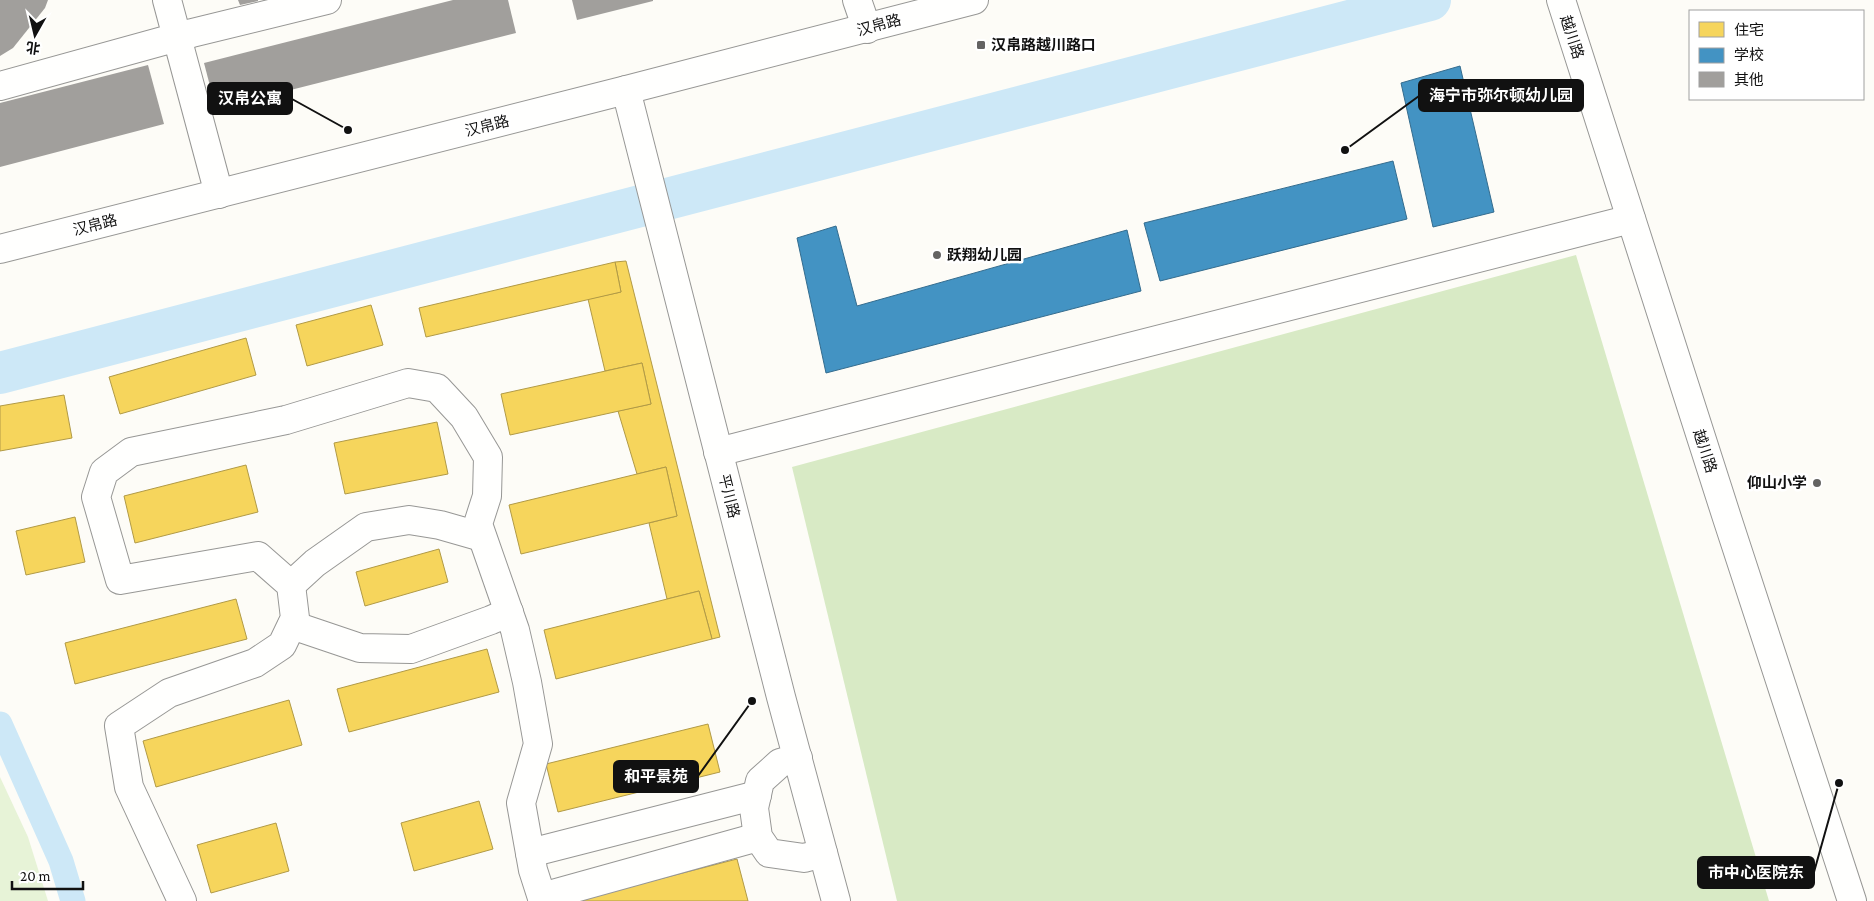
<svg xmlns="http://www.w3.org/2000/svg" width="1874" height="901" font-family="'Crimson Pro','Noto Sans SC',serif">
  <rect width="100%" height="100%" fill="#fdfcf7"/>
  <!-- green -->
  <path fill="#e7f3d7" d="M0 777 28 837 48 901H0Z"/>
  <!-- forest -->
  <path fill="#d8eac5" d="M1576 255 1769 901H897L792 467Z"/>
  <!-- homes -->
  <g fill="#f6d55c" stroke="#b19a46">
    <path d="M626 261 720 637 712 639 699 591 667 599 649 523 677 516 666 467 637 474 618 411 651 404 642 363 605 371 588 299 621 292 615 262Z"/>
    <path d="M615 262 621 292 426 337 419 308Z"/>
    <path d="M371 305 383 345 307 366 296 325Z"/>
    <path d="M246 338 256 375 120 414 109 377Z"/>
    <path d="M642 363 651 404 510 435 501 394Z"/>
    <path d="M64 395 72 438 0 451V406Z"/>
    <path d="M437 422 448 474 345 494 334 443Z"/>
    <path d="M246 465 258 512 135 543 124 496Z"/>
    <path d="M666 467 677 516 521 554 509 505Z"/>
    <path d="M75 517 85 562 26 575 16 531Z"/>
    <path d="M439 549 448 582 365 606 356 572Z"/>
    <path d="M699 591 712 639 556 679 544 630Z"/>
    <path d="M236 599 247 639 75 684 65 643Z"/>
    <path d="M487 649 499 692 349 732 337 689Z"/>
    <path d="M289 700 302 745 156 787 143 741Z"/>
    <path d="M708 724 720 772 558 812 546 764Z"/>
    <path d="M479 801 493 849 414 871 401 823Z"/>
    <path d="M276 823 289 871 211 893 197 845Z"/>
    <path d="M737 859 748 901H583L582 899Z"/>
  </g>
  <!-- schools -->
  <g fill="#4393c3" stroke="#346c8e">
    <path d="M1460 66 1494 212 1433 227 1401 83Z"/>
    <path d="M1393 161 1407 219 1160 281 1144 223Z"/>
    <path d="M836 226 857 306 1127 230 1141 291 826 373 797 238Z"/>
  </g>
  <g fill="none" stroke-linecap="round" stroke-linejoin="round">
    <!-- canal -->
    <path stroke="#cde8f7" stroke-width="25" d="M0 724 61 861 73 901"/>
    <!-- river -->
    <path stroke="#cde8f7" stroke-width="42" d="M0 373 1430 0"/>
  </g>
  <!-- building -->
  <g fill="#a19f9c">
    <path d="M0 0H48L45 8 13 48 0 56Z"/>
    <path d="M238 0H258V1L240 5Z"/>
    <path d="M453 0H508L516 33 216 109 204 63Z"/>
    <path d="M572 0H653V1L577 20Z"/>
    <path d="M148 65 164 124 0 167V103Z"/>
  </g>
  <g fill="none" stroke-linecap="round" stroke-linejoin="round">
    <!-- minor casing -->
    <g stroke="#979795" stroke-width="30">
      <g id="minor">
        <path d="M167 0 219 194"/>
        <path d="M857 0 867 29"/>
        <path d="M1561 0 1727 518 1852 901"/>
        <path d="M0 86 192 33 327 0"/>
        <path d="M626 90 781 697 836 901"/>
        <path d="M0 249 626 90 974 0"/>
        <path d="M718 452 1631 219"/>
        <path d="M291 585 315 563 366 527 409 520 440 525 482 537"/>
        <path d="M292 625 360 648 411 649 491 620 509 612"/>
        <path d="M798 758 780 763 760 781 754 808 758 837 769 853 804 858 823 853"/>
        <path d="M530 853 757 795"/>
        <path d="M542 897 758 837"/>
        <path d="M182 901 129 787 119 726 169 693 255 663 282 645 295 618 291 585 258 556 120 580 96 497 104 472 131 452 286 420 408 383 437 388 464 417 488 457 487 496 478 524 515 630 527 682 538 744 521 803 533 870 543 901"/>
      </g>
    </g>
    <!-- minor -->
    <use href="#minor" stroke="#fffffe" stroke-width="28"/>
  </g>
  <!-- markers -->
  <g fill="#646362" stroke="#fff" stroke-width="2">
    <rect x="976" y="40" width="10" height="10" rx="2.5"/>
    <circle cx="937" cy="255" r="5"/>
    <circle cx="1817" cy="483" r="5"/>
  </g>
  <g text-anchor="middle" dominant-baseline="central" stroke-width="5" stroke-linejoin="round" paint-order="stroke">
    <!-- street labels -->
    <g font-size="15" fill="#111" stroke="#fff">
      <text transform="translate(879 25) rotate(-15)">汉帛路</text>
      <text transform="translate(1572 37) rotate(72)">越川路</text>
      <text transform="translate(487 126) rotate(-14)">汉帛路</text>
      <text transform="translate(95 225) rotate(-14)">汉帛路</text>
      <text transform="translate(1705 451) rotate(72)">越川路</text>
      <text transform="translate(729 496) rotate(76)">平川路</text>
    </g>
    <!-- poi labels -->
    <g font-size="15" font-weight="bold" fill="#111" stroke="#fff" text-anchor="start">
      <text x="991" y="45">汉帛路越川路口</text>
      <text x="947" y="255">跃翔幼儿园</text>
      <text x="1807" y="483" text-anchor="end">仰山小学</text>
    </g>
  </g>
  <!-- callouts -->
  <path fill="none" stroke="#111" stroke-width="2" d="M1345 150L1419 96M348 130L292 99M752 701L698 776M1839 783L1814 872"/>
  <g fill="#111" stroke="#fff" stroke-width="2">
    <circle cx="1345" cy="150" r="5"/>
    <circle cx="348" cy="130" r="5"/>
    <circle cx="752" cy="701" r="5"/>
    <circle cx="1839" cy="783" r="5"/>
  </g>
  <g fill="#111" stroke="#111" stroke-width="2">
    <rect x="1419" y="80" width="164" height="31" rx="5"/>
    <rect x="208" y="83" width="84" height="31" rx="5"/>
    <rect x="614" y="761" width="84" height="31" rx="5"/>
    <rect x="1698" y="857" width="116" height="31" rx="5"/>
  </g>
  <g font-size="16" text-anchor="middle" font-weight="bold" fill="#fff">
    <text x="1501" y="101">海宁市弥尔顿幼儿园</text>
    <text x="250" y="104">汉帛公寓</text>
    <text x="656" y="782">和平景苑</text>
    <text x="1756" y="878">市中心医院东</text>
  </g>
  <!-- legend -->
  <rect x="1689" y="10" width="175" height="90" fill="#ffffff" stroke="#a0a0a0"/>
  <rect x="1699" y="22" width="25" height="15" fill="#f6d55c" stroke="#a0a0a0"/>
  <text x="1734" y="35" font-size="15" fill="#111111">住宅</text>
  <rect x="1699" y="48" width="25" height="15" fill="#4393c3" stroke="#a0a0a0"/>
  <text x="1734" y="60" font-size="15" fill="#111111">学校</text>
  <rect x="1699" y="72" width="25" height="15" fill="#a19f9c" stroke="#a0a0a0"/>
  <text x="1734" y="85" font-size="15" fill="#111111">其他</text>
  <!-- north arrow -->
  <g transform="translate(35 35) rotate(188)" stroke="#ffffff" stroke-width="4" paint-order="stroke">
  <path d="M0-4L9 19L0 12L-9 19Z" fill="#111111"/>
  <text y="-8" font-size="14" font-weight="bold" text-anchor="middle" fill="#111111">北</text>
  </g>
  <!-- scale -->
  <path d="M12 881v8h71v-8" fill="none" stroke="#111111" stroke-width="2.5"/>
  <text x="20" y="881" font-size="15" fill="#111111" stroke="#ffffff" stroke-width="4" paint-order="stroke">20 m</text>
</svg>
